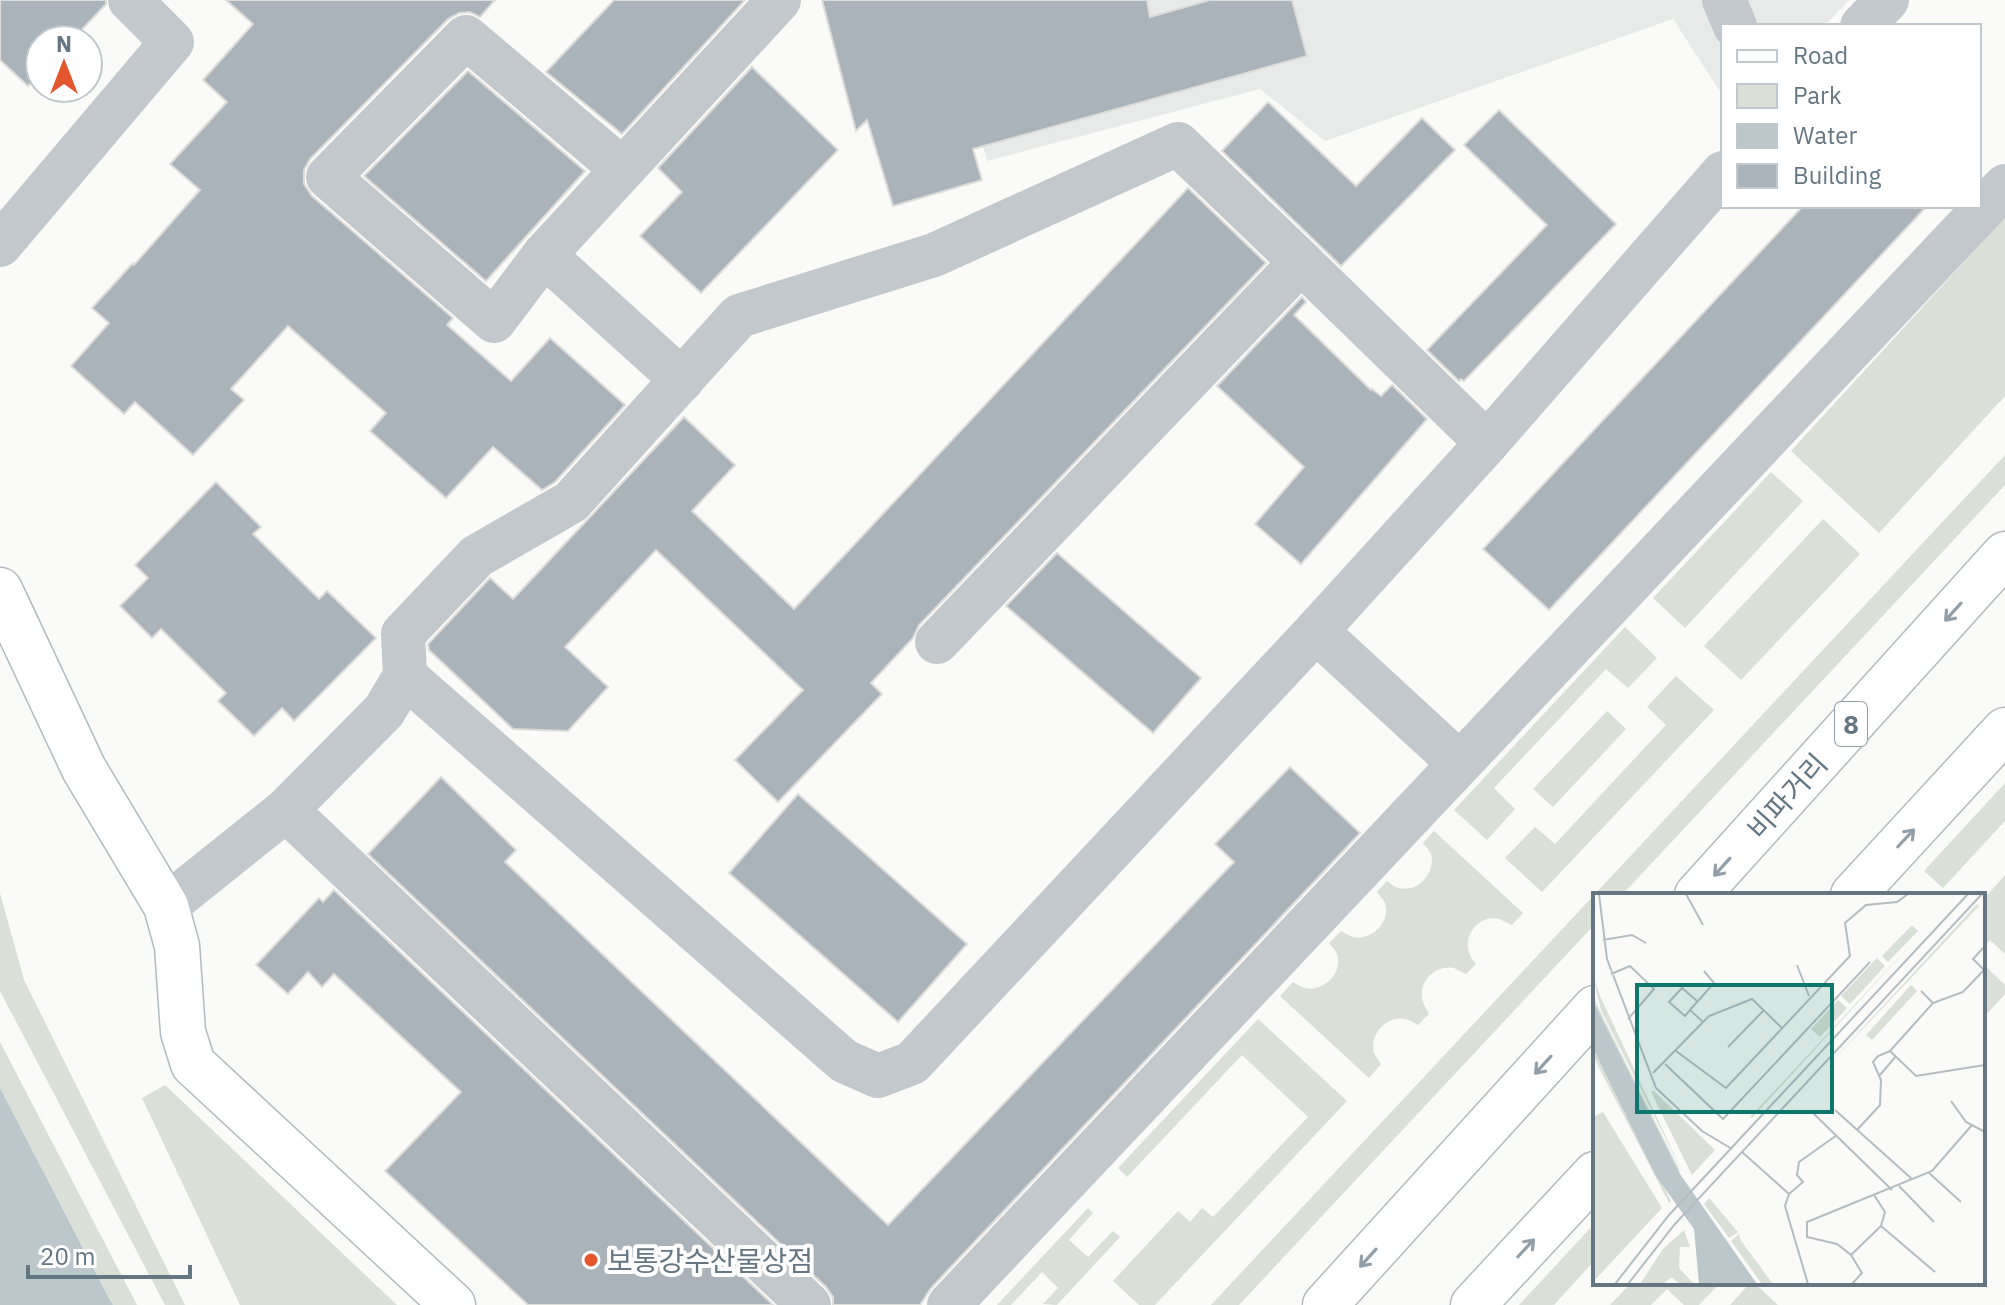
<svg xmlns="http://www.w3.org/2000/svg" width="2005" height="1305" font-family="'IBM Plex Sans','Noto Sans KR',sans-serif">
  <rect width="100%" height="100%" fill="#fafaf8"/>
  <!-- built -->
  <path fill="#e8e9e9" d="M913 0H1850L1824 26H1723V96L1673 19 1325 141 1260 89 987 161 953 42Z"/>
  <!-- green -->
  <g fill="#dadfd7">
    <path d="M2005 217V396L1879 533 1791 451Z"/>
    <path d="M2005 455V485L1622 895H1595V924L1239 1305H1211Z"/>
    <path d="M1771 472 1803 501 1685 628 1653 598Z"/>
    <path d="M1823 519 1860 554 1741 680 1704 646Z"/>
    <path d="M1625 627 1657 658 1628 688 1606 669 1494 788 1515 809 1487 840 1454 810Z"/>
    <path d="M1676 676 1714 710 1542 892 1505 858 1535 827 1555 844 1666 725 1647 707Z"/>
    <path d="M1607 711 1626 729 1553 807 1533 789Z"/>
    <path d="M2005 783V821L1943 888 1924 871Z"/>
    <path d="M1434 831 1523 913 1512 925C1511 925 1500 919 1500 919 1480 914 1463 934 1469 952 1470 957 1473 960 1476 964L1466 974C1465 974 1454 968 1454 968 1434 964 1417 983 1423 1002 1424 1006 1427 1010 1429 1014L1418 1025C1414 1023 1410 1020 1406 1019 1387 1015 1369 1034 1374 1053 1376 1057 1379 1061 1381 1064L1369 1078 1280 996 1293 982C1297 984 1301 987 1305 988 1324 992 1343 973 1337 954 1335 950 1332 947 1329 943L1341 931C1342 932 1352 937 1353 937 1372 941 1391 922 1385 903 1383 899 1380 896 1377 892L1387 881C1391 884 1394 887 1399 888 1418 893 1436 873 1431 854 1429 850 1426 847 1423 843Z"/>
    <path d="M2005 875V954L1990 940 1983 947V900Z"/>
    <path d="M0 893 24 980 185 1305H165L0 991Z"/>
    <path d="M1983 964 2005 985V994L1983 1018Z"/>
    <path d="M1258 1019 1347 1101 1155 1305H1139L1113 1281 1178 1211 1190 1222 1202 1208 1213 1217 1308 1117 1242 1055 1127 1177 1118 1168Z"/>
    <path d="M0 1042 137 1305H113L0 1088Z"/>
    <path d="M165 1085 397 1305H240L142 1098Z"/>
    <path d="M1088 1208 1093 1213 1069 1240 1088 1257 1113 1231 1120 1237 1057 1305 1043 1304 1058 1288 1042 1272 1011 1305H997Z"/>
    <path d="M1595 1223V1260L1554 1305H1519Z"/>
    <path d="M1631 1283H1720L1699 1305H1684L1667 1289 1651 1305H1610Z"/>
    <path d="M1750 1283H1754L1778 1305H1730Z"/>
  </g>
  <!-- water -->
  <path fill="#bbc7cb" d="M0 1088 109 1298 113 1305H0Z"/>
  <!-- building -->
  <g fill="#aab3b9" stroke="#dcdcda" stroke-width="2">
    <path d="M0 0H106V4L72 40H40V73L28 86 0 60Z"/>
    <path d="M226 0H495L480 17 470 12 459 13 448 19 310 159 304 170V184L312 196 453 318 447 325 511 381 550 338 625 405 555 482 542 490 493 447 446 498 370 431 386 413 288 326 231 389 244 400 193 455 135 402 124 414 71 366 109 323 92 308 133 263 134 265 200 190 170 164 227 102 203 80 253 24Z"/>
    <path d="M614 0H745L622 134 546 72Z"/>
    <path d="M822 0H1147L1150 17 1210 0H1292L1307 56 973 149 982 180 893 206 867 120 856 131Z"/>
    <path d="M752 67 838 150 701 293 640 236 682 192 658 168Z"/>
    <path d="M468 71 585 171 486 281 364 176Z"/>
    <path d="M1268 102 1356 186 1422 118 1455 150 1341 266 1222 151Z"/>
    <path d="M1499 110 1616 224 1464 381 1461 379 1459 381 1427 350 1547 225 1464 145Z"/>
    <path d="M1188 188 1266 263 919 625 913 638 871 683 882 694 778 802 735 760 803 690 656 550 565 647 608 687 568 731 513 729 429 650 428 644 490 578 513 599 684 417 735 465 692 511 794 609Z"/>
    <path d="M1803 206H1927L1549 610 1483 549Z"/>
    <path d="M1302 297 1306 302 1294 315 1371 390 1372 389 1381 396 1392 385 1427 419 1301 564 1255 524 1304 467 1217 386Z"/>
    <path d="M216 482 261 527 253 534 319 599 327 591 376 638 294 721 282 708 254 736 218 701 226 693 161 629 152 638 120 606 148 578 135 565Z"/>
    <path d="M1057 553 1201 678 1153 733 1006 606Z"/>
    <path d="M1290 767 1360 833 931 1288 920 1305H833V1297L826 1287 368 854 441 777 516 850 505 862 888 1225 1234 862 1215 844Z"/>
    <path d="M798 794 967 944 898 1022 729 873Z"/>
    <path d="M334 890 773 1305H528L385 1171 461 1092 334 974 322 987 308 972 288 994 256 965 319 898 323 902Z"/>
  </g>
  <g fill="none" stroke-linecap="round" stroke-linejoin="round">
    <!-- secondary casing -->
    <g stroke="#b3babf" stroke-width="47">
      <path id="secondary" d="M0 590 84 769 166 906 177 946 183 1032 193 1064 453 1305"/>
    </g>
    <!-- primary casing -->
    <g stroke="#b5babe" stroke-width="47">
      <g id="primary">
        <path d="M1697 895 2005 554"/>
        <path d="M1853 895 2005 730"/>
        <path d="M1325 1305 1595 1008"/>
        <path d="M1473 1305 1595 1174"/>
      </g>
    </g>
    <!-- street -->
    <g stroke="#c3c8cc" stroke-width="44">
      <path d="M1724 0 1735 26"/>
      <path d="M1862 26 1887 0"/>
      <path d="M0 245 172 42 130 0"/>
      <path d="M544 255 494 321 328 177 466 37 622 169"/>
      <path d="M682 380 544 255 779 0"/>
      <path d="M1316 631 1459 763"/>
      <path d="M937 642 1301 262"/>
      <path d="M405 676 844 1061 878 1076 912 1063 1316 631 1487 443 1723 173"/>
      <path d="M286 810 809 1305"/>
      <path d="M166 906 286 810 384 711 405 676 403 634 477 556 571 502 739 316 934 255 1178 144 1301 262 1487 443"/>
      <path d="M949 1305 2005 186"/>
    </g>
    <!-- secondary -->
    <use href="#secondary" stroke="#fff" stroke-width="44"/>
    <!-- primary -->
    <use href="#primary" stroke="#fff" stroke-width="44"/>
  </g>
  <!-- one-way arrows -->
  <defs><path id="oneway-shaft" d="M-6 0H5M1.5-3L5.5 0L1.5 3" fill="none" stroke-width="1.6" stroke-linecap="round" stroke-linejoin="round" transform="scale(2)"/></defs>
  <g stroke="#939fa8">
    <use href="#oneway-shaft" transform="translate(1953 612) rotate(132)"/>
    <use href="#oneway-shaft" transform="translate(1906 838) rotate(-47)"/>
    <use href="#oneway-shaft" transform="translate(1722 867) rotate(132)"/>
    <use href="#oneway-shaft" transform="translate(1543 1065) rotate(132)"/>
    <use href="#oneway-shaft" transform="translate(1526 1248) rotate(-47)"/>
    <use href="#oneway-shaft" transform="translate(1368 1258) rotate(132)"/>
  </g>
  <!-- markers -->
  <circle fill="#e4572e" stroke="#fff" stroke-width="3" cx="591" cy="1260" r="8"/>
  <g text-anchor="middle" dominant-baseline="central" stroke-width="8" stroke-linejoin="round" paint-order="stroke">
    <!-- shield labels -->
    <rect fill="#fff" stroke="#939fa8" stroke-width="2" x="1835" y="702" width="32" height="44" rx="6"/>
    <g font-size="26" font-weight="bold" fill="#657683">
      <text x="1851" y="724">8</text>
    </g>
    <!-- street labels -->
    <g font-size="28" fill="#657683" stroke="#fff">
      <text transform="translate(1787 796) rotate(-48)">비파거리</text>
    </g>
    <!-- poi labels -->
    <g font-size="28" fill="#657683" stroke="#fff" text-anchor="start">
      <text x="607" y="1260">보통강수산물상점</text>
    </g>
  </g>
  <!-- overview -->
  <g transform="translate(1593 893)">
    <rect width="392" height="392" fill="#fafaf8"/>
    <path d="M384 11 386 13 231 177ZM319 32 325 38 295 69 289 63ZM325 44 159 225 157 224ZM284 65 292 73 257 111 248 103ZM0 83 7 103 89 278 8 117ZM318 92 324 98 279 147 273 142ZM0 104 87 278 86 279 4 118ZM245 107 254 115 227 144 218 136ZM0 155 78 308 76 310 0 163ZM60 197 122 257 99 282 58 199ZM10 219 69 315 0 389V224ZM116 305 145 339 136 345 111 311ZM91 337 97 354H87L86 375 101 391H86L79 384 70 391H47L70 356ZM146 341 148 348 180 391H169L138 348Z" fill="#dadfd7"/>
    <path d="M0 108 87 281 164 391H106L101 336 63 283 0 155Z" fill="#bbc7cb"/>
    <path fill="none" stroke="#b5bdc2" stroke-width="2" d="M6 1 14 66 63 195 109 238 139 256M93 1 110 32M10 47 39 42 53 50M392 53 380 66 392 78M204 72 216 103M18 81 37 73 61 96 35 126M340 110 370 99 391 77M97 117 92 123 76 109 89 95 104 108M110 129 97 117 121 90 111 78M135 154 171 117M83 158 133 195 257 63 252 30 273 12 304 9 315 1M297 158 340 110 328 98M72 171 130 226 277 69M60 180 116 123 159 106 189 135M287 182 303 163M358 208 373 229 392 239M242 217 319 286M220 220 299 297M264 237 287 212 288 187 280 169 285 163 297 158 323 183 392 172M149 259 196 301 192 313 215 391M335 279 368 309M306 293 341 329M196 301 210 289 204 282 206 269 244 242M288 333 342 379M258 362 288 333 292 319 281 302M22 391 76 322 375 1M35 391 82 331 389 1M259 391 269 380 258 362 244 351 214 344V329L339 278 379 232"/>
    <path fill="#0f766e" fill-opacity="0.15" stroke="#0f766e" stroke-width="4" d="M44 92H239V219H44Z"/>
    <rect width="392" height="392" fill="none" stroke="#657683" stroke-width="4"/>
  </g>
  <!-- legend -->
  <rect x="1721" y="24" width="260" height="184" fill="#ffffff" stroke="#c1c8cd" stroke-width="2"/>
  <rect x="1737" y="50" width="40" height="12" fill="#ffffff" stroke="#c1c8cd" stroke-width="2"/>
  <text x="1793" y="64" font-size="24" fill="#657683">Road</text>
  <rect x="1737" y="84" width="40" height="24" fill="#dadfd7" stroke="#c1c8cd" stroke-width="2"/>
  <text x="1793" y="104" font-size="24" fill="#657683">Park</text>
  <rect x="1737" y="124" width="40" height="24" fill="#bbc7cb" stroke="#c1c8cd" stroke-width="2"/>
  <text x="1793" y="144" font-size="24" fill="#657683">Water</text>
  <rect x="1737" y="164" width="40" height="24" fill="#aab3b9" stroke="#c1c8cd" stroke-width="2"/>
  <text x="1793" y="184" font-size="24" fill="#657683">Building</text>
  <!-- north arrow -->
  <g transform="translate(64 64)"><circle r="38" fill="#ffffff" stroke="#c1c8cd" stroke-width="2"/>
  <path d="M0-6L14 30L0 20L-14 30Z" fill="#e4572e"/>
  <text y="-12" font-size="22" font-weight="bold" text-anchor="middle" fill="#657683">N</text>
  </g>
  <!-- scale -->
  <path d="M28 1265v12h162v-12" fill="none" stroke="#657683" stroke-width="4"/>
  <text x="40" y="1265" font-size="24" fill="#657683" stroke="#ffffff" stroke-width="6" paint-order="stroke">20 m</text>
</svg>
